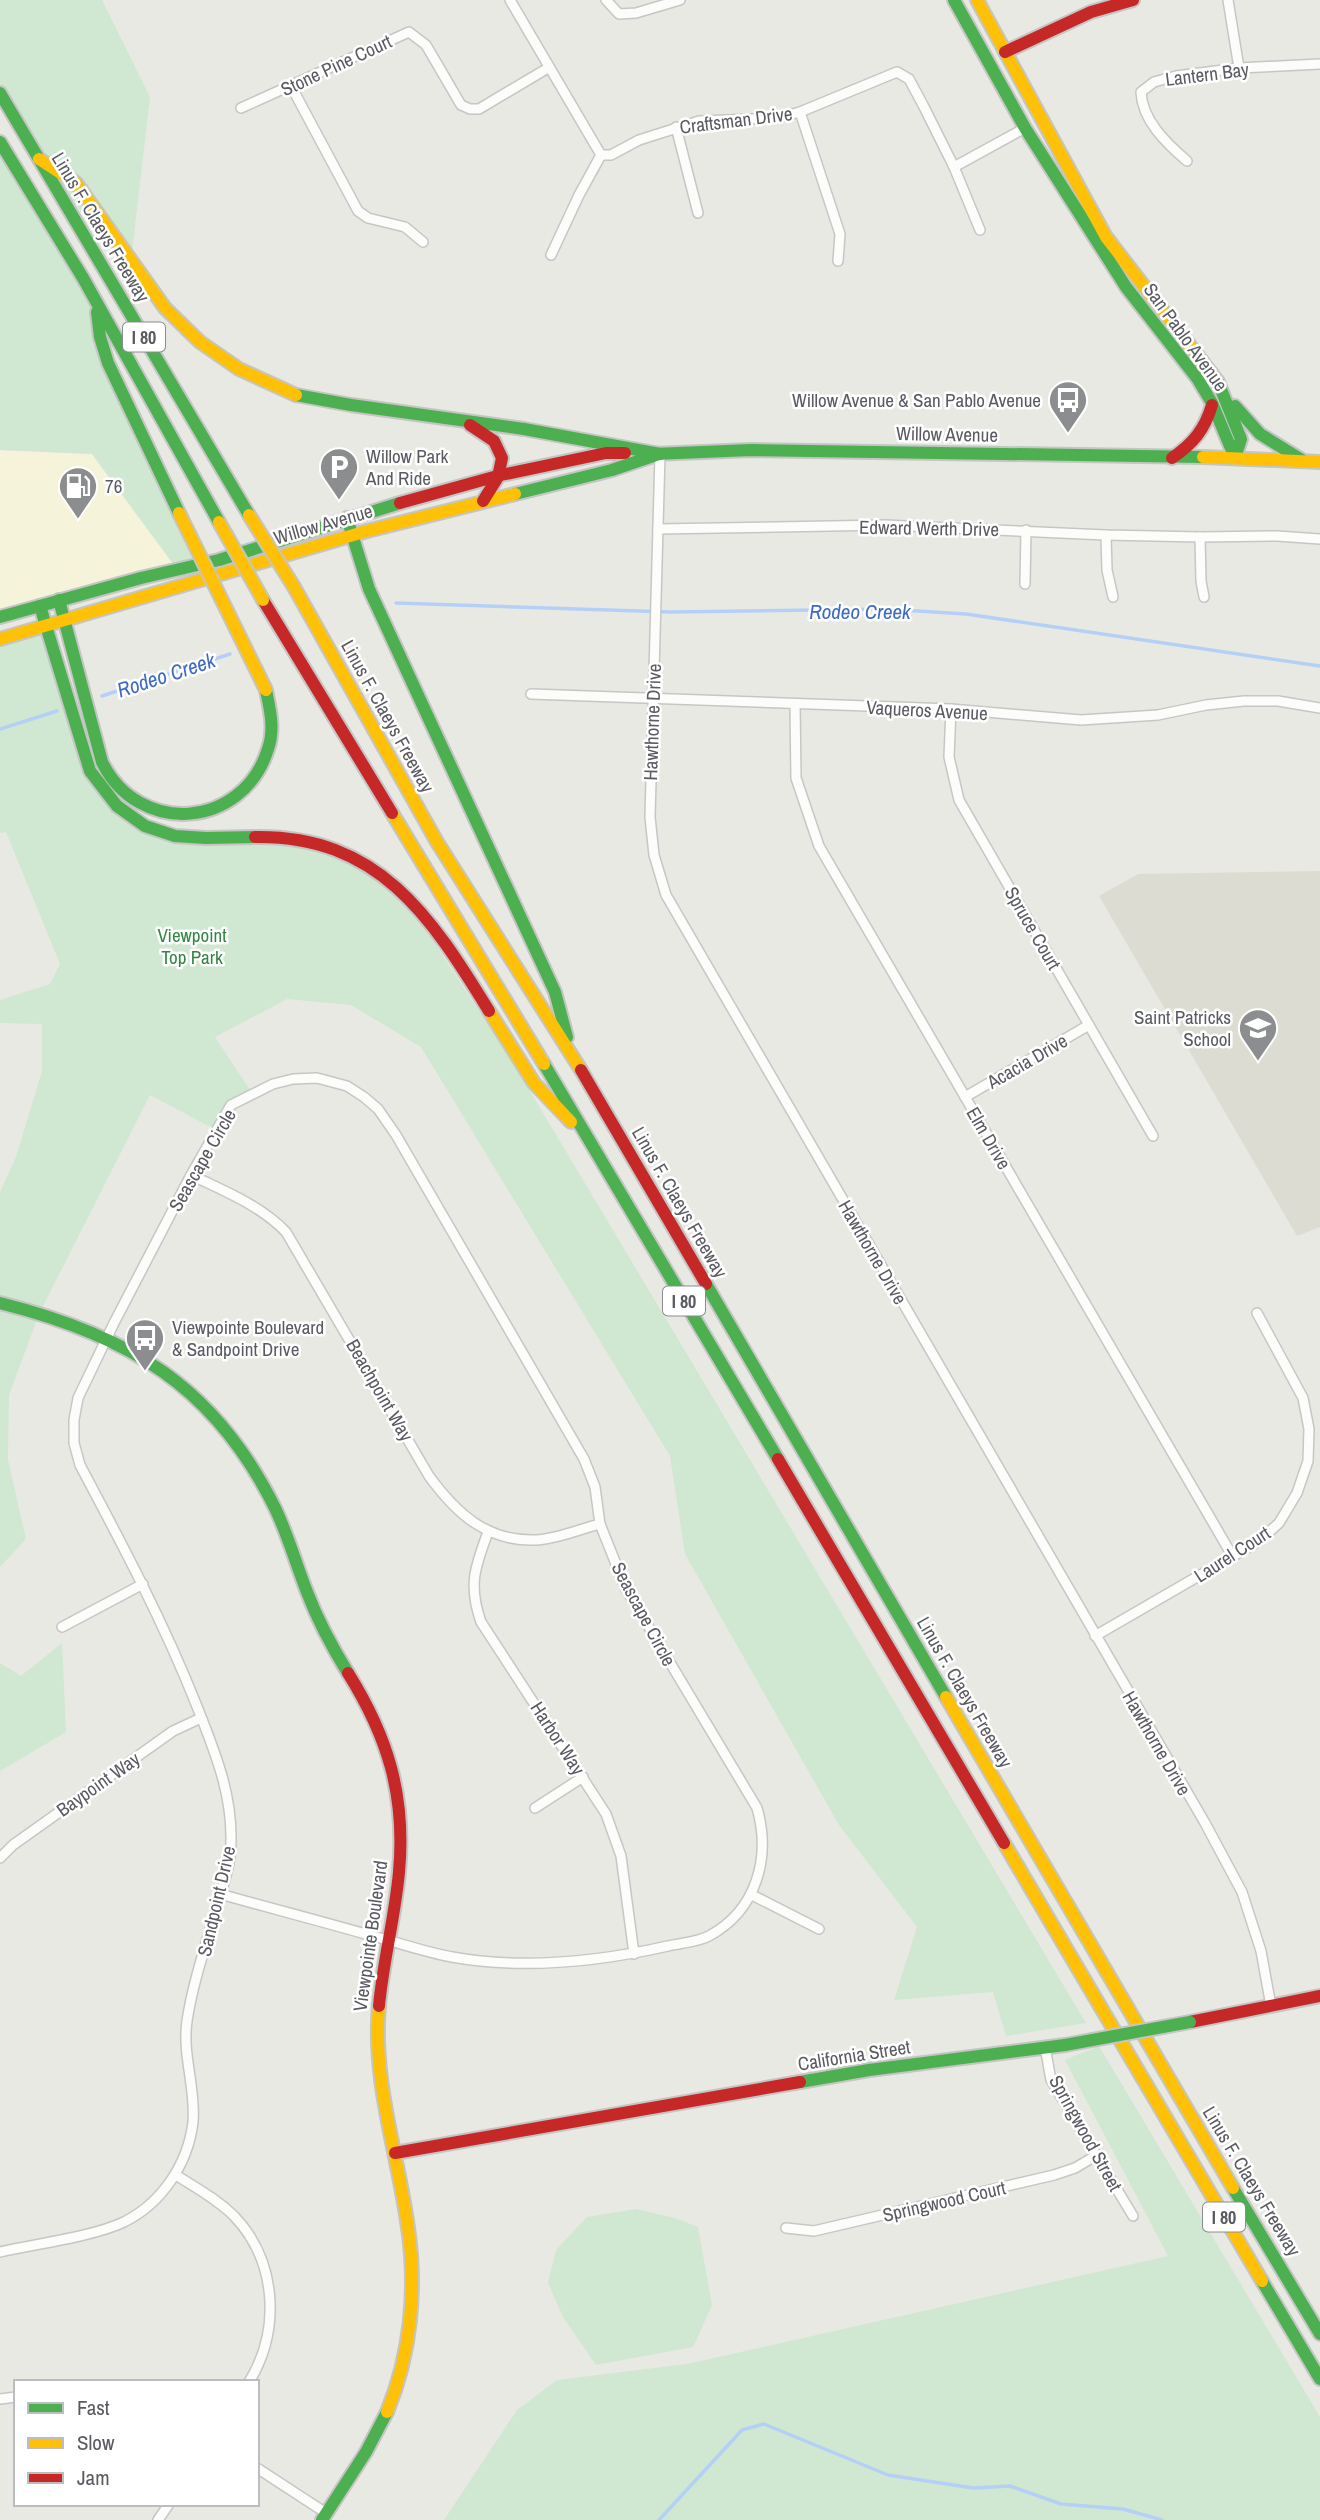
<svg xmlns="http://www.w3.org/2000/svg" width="1320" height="2520" font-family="'Archivo Narrow',sans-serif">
  <rect width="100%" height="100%" fill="#e9e9e3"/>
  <!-- commercial -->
  <path fill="#f5f3da" d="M0 450 92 454 177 569 0 617Z"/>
  <!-- education -->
  <path fill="#dddcd2" d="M1320 871V1227L1297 1236 1099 896 1138 874Z"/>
  <!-- green -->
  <g fill="#d0e7d1">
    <path d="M0 0H102L150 97 130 269 36 158 0 96Z"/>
    <path d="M0 142 83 278 100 337 205 563 177 569 92 454 0 450Z"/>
    <path d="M46 627 90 771 162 834 307 840 382 874V887L395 896 419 919 515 1066 1086 2023 1006 2036 993 1992 894 2000 917 1927 839 1825 685 1554 670 1456 421 1047 351 1005 287 999 215 1037 252 1093 231 1105 216 1130 150 1095 39 1314 9 1395 8 1460 26 1539 0 1567V1192L16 1157 42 1071V1024L0 1023V1000L50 984 60 964 6 832 0 833V639Z"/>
    <path d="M62 1643 66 1732 0 1771V1663L21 1676Z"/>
    <path d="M1099 2046 1320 2417V2520H444L517 2410 557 2380 687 2364 1168 2256 1065 2060Z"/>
    <path d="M636 2209 675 2218 698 2227 712 2305 693 2347 596 2365 563 2317 548 2283 556 2250 587 2217Z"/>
  </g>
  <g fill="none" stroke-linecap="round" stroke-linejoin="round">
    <!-- stream -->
    <g stroke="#b4d0f7" stroke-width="3.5">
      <path d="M396 603 670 612 884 609 966 614 1320 666"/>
      <path d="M102 696 230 654"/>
      <path d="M0 729 57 711"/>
      <path d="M659 2520 742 2430 764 2424 888 2475 973 2488 1010 2486 1061 2504 1123 2509 1162 2520"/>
    </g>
    <!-- street casing -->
    <g stroke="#c6c7c5" stroke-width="12">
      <g id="street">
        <path d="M510 0 601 155H611L639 140 699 121 777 118 800 112 897 72 909 79 923 105 954 167 980 230"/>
        <path d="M606 0 619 14 636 13 680 0"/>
        <path d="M1228 0 1239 68"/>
        <path d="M291 86 358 211 368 218 405 227 423 242"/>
        <path d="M241 108 409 32 426 45 461 105 470 109H479L548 68"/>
        <path d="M800 112 840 234 838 261"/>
        <path d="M676 127 698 213"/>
        <path d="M1187 161C1166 143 1142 120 1141 92L1154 82 1176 76 1239 68 1320 64"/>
        <path d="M954 167 1025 128"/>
        <path d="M551 255 579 195 601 155"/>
        <path d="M660 454 650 817 654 855 666 895 1205 1823 1242 1892 1261 1951 1271 2006"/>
        <path d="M658 529 885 525 1106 535 1200 537 1277 536 1320 539"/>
        <path d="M1106 535 1107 570 1113 597"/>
        <path d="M1200 537 1201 581 1204 597"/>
        <path d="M1025 584 1026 530"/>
        <path d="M531 694 951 709 1081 720 1158 715 1206 705 1244 701H1278L1320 708"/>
        <path d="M795 704 796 778 819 846 1233 1557"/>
        <path d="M951 709 949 757 959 800 1153 1136"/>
        <path d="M965 1097 1089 1025"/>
        <path d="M191 1175C224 1191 260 1205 286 1232L429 1476C456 1513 487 1542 536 1540 557 1539 580 1529 600 1524"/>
        <path d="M488 1532C475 1567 468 1585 481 1622L606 1814 621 1856 634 1954"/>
        <path d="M62 1627 143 1584"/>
        <path d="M1095 1636 1259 1541 1279 1523 1297 1493 1308 1461 1309 1429 1303 1398 1257 1313"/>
        <path d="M535 1808 583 1777"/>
        <path d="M0 1858 13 1845 173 1731 201 1718"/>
        <path d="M752 1895 819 1929"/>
        <path d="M1045 2047 1051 2080 1133 2216"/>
        <path d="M176 2175C196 2188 217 2199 234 2216 277 2261 281 2330 249 2382"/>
        <path d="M786 2228 814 2231 1054 2175 1075 2168 1097 2155"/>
        <path d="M0 2252C35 2244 92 2237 124 2222 162 2203 188 2164 193 2122 196 2088 182 2055 187 2021 193 1981 207 1942 218 1903 222 1888 228 1873 230 1857 236 1802 216 1754 196 1704 163 1621 122 1544 80 1465L74 1443V1420L78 1398 114 1323 191 1175 231 1105 273 1084 293 1079 317 1078 347 1086 364 1097 378 1109 396 1135 584 1459 595 1487 600 1524 626 1589 757 1808C771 1857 757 1910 709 1936 698 1942 681 1943 668 1946 597 1962 524 1970 452 1957 424 1952 397 1942 369 1935 320 1921 270 1908 220 1894"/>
        <path d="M0 2399 16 2397"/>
        <path d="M257 2468 326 2513"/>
        <path d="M158 2520 169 2504"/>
      </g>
    </g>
    <!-- fast casing -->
    <g stroke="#c4c5c4" stroke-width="16">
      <g id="fast">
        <path d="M954 0 1025 128 1126 287 1197 378 1212 403 1235 458"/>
        <path d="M0 93 249 515"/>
        <path d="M0 142 83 278 219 522"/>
        <path d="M97 312 100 337 108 363 179 513"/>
        <path d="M1211 373 1218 382 1241 439 1235 458"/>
        <path d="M296 395 351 405 524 429 660 454"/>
        <path d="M1235 406 1260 434 1302 460"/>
        <path d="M654 454 751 450 1203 457"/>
        <path d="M515 494 612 470 659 454"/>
        <path d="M347 518 369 589 555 992 567 1037"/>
        <path d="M59 600 102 762C139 837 243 829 268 749 275 729 270 710 266 690"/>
        <path d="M40 606 90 771 117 806 145 826 175 836 206 838 255 837"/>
        <path d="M0 617 141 578 219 560 400 503"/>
        <path d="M544 1064 778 1459"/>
        <path d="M706 1284 946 1697"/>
        <path d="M0 1303C128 1335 215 1386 275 1508 288 1535 296 1564 307 1592 318 1621 332 1647 348 1673"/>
        <path d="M800 2082 869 2070 1065 2045"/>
        <path d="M1233 2188 1320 2334"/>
        <path d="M1262 2281 1320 2379"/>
        <path d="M322 2520 366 2452 387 2412"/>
      </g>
    </g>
    <!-- slow casing -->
    <g stroke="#c4c5c4" stroke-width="16">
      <g id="slow">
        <path d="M977 0 1106 237 1211 373"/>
        <path d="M39 159 76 183 165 308 200 342 239 369 296 395"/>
        <path d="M1203 457 1320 462"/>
        <path d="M294 587 437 842 581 1070"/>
        <path d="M0 639 367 531 515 494"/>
        <path d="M392 813 544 1064"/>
        <path d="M489 1011 534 1083 571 1122"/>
        <path d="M946 1697 1233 2188"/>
        <path d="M1004 1843 1262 2281"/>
        <path d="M379 2006C372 2081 398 2154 408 2228 417 2289 411 2354 387 2412"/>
      </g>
    </g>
    <!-- jam casing -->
    <g stroke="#c4c5c4" stroke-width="16">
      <g id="jam">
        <path d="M1005 52 1091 12 1133 0"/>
        <path d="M470 425 494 441 502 458 498 477 483 501"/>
        <path d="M1172 458C1193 444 1205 429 1212 405"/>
        <path d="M400 503 501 475 606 453H625"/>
        <path d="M263 600 392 813"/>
        <path d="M255 837C378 835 431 916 489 1011"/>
        <path d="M581 1070 706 1284"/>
        <path d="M778 1459 1004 1843"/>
        <path d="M348 1673C388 1737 406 1796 399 1872 395 1917 383 1961 379 2006"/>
        <path d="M1190 2022 1320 1996"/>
        <path d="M395 2153 800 2082"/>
      </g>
    </g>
    <!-- street -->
    <use href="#street" stroke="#fcfcfb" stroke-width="9"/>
    <!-- fast -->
    <use href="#fast" stroke="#4caf50" stroke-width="12"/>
    <!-- slow -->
    <use href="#slow" stroke="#ffc107" stroke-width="12"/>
    <!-- jam -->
    <use href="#jam" stroke="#c62828" stroke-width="12"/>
    <!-- fast-bridge casing -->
    <g stroke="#c4c5c4" stroke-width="16" stroke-linecap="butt">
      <path id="fast-bridge" d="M1065 2045 1190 2022"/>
    </g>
    <!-- slow-bridge casing -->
    <g stroke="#c4c5c4" stroke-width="16" stroke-linecap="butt">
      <g id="slow-bridge">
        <path d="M179 513 266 690"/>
        <path d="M249 515 294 587"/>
        <path d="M219 522 263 600"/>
      </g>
    </g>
    <!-- fast-bridge -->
    <use href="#fast-bridge" stroke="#4caf50" stroke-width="12"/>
    <!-- slow-bridge -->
    <use href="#slow-bridge" stroke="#ffc107" stroke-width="12"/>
  </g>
  <!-- icons -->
  <defs>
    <g id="bus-pin" transform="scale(2.0125)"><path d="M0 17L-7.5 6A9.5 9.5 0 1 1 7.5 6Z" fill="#8b8d8e" stroke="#fff"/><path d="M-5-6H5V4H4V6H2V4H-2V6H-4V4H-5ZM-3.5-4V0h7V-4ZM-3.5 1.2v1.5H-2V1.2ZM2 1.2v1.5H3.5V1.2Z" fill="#fff"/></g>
    <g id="parking-pin" transform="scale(2.0125)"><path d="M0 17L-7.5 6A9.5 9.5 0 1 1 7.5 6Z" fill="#8b8d8e" stroke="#fff"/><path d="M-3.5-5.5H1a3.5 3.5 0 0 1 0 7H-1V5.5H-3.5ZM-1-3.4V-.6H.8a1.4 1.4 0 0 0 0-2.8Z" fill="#fff"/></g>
    <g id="fuel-pin" transform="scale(2.0125)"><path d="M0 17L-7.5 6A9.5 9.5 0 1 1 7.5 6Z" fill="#8b8d8e" stroke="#fff"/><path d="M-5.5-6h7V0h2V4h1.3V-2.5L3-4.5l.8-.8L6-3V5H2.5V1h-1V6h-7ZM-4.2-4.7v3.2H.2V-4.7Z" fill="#fff"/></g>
    <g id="school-pin" transform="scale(2.0125)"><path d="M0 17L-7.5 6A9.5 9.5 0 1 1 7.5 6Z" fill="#8b8d8e" stroke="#fff"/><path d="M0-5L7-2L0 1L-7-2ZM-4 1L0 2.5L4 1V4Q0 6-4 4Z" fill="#fff"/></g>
  </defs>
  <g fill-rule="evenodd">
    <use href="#bus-pin" x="1068" y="400"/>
    <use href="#parking-pin" x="339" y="467"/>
    <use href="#fuel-pin" x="78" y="486"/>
    <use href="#school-pin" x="1258" y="1028"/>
    <use href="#bus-pin" x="145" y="1338"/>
  </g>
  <g text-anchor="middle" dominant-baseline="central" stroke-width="5" stroke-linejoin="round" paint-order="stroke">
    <!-- shield labels -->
    <g fill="#fff" stroke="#8b8c90" stroke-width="2">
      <rect x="123" y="322.5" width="42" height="29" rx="5"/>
      <rect x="663" y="1286.5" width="42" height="29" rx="5"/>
      <rect x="1203" y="2202.5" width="42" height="29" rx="5"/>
    </g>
    <g font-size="18" font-weight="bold" fill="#595b61">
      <text x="144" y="337">I 80</text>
      <text x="684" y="1301">I 80</text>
      <text x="1224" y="2217">I 80</text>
    </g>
    <!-- street labels -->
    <g font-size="19" fill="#595b61" stroke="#fff">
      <text transform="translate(336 65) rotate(-25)">Stone Pine Court</text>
      <text transform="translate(1207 74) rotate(-7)">Lantern Bay</text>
      <text transform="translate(736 120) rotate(-7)">Craftsman Drive</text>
      <text transform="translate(101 227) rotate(59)">Linus F. Claeys Freeway</text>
      <text transform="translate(1186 337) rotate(54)">San Pablo Avenue</text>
      <text transform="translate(947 434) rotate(1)">Willow Avenue</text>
      <text transform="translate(323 524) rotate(-16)">Willow Avenue</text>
      <text transform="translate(929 528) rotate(1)">Edward Werth Drive</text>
      <text transform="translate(927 710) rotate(3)">Vaqueros Avenue</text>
      <text transform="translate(388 716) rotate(61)">Linus F. Claeys Freeway</text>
      <text transform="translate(652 722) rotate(-88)">Hawthorne Drive</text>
      <text transform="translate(1033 928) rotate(60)">Spruce Court</text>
      <text transform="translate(1027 1061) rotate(-30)">Acacia Drive</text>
      <text transform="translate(989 1138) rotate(60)">Elm Drive</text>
      <text transform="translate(202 1160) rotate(-60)">Seascape Circle</text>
      <text transform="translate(680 1202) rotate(60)">Linus F. Claeys Freeway</text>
      <text transform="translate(873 1252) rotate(60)">Hawthorne Drive</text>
      <text transform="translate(380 1390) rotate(60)">Beachpoint Way</text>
      <text transform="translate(1232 1554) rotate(-33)">Laurel Court</text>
      <text transform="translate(644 1614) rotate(62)">Seascape Circle</text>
      <text transform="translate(965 1692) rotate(60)">Linus F. Claeys Freeway</text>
      <text transform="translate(558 1738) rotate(57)">Harbor Way</text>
      <text transform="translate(1157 1743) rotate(60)">Hawthorne Drive</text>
      <text transform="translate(98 1784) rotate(-35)">Baypoint Way</text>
      <text transform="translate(216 1901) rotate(-77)">Sandpoint Drive</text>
      <text transform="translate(370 1936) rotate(-82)">Viewpointe Boulevard</text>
      <text transform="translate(854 2055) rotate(-9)">California Street</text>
      <text transform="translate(1086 2133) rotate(61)">Springwood Street</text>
      <text transform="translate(1252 2181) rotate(59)">Linus F. Claeys Freeway</text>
      <text transform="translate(944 2201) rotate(-13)">Springwood Court</text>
    </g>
    <!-- poi labels -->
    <g font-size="19" fill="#595b61" stroke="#fff" text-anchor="start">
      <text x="1041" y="400" text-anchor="end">Willow Avenue &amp; San Pablo Avenue</text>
      <text x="366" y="456">Willow Park<tspan x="366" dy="22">And Ride</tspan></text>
      <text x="105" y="486">76</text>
      <text x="1231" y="1017" text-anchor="end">Saint Patricks<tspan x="1231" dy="22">School</tspan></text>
      <text x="172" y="1327">Viewpointe Boulevard<tspan x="172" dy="22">&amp; Sandpoint Drive</tspan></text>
    </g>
    <!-- park labels -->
    <g font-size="19" fill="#348544" stroke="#fff">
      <text x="192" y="935">Viewpoint<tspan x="192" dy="22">Top Park</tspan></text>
    </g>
    <!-- water labels -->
    <g font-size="21" font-style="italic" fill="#3f6ac3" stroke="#fff">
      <text x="860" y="611">Rodeo Creek</text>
      <text transform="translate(166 675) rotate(-18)">Rodeo Creek</text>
    </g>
  </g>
  <!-- legend -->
  <rect x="14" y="2380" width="245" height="126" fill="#ffffff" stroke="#bdbdc0" stroke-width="2"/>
  <rect x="28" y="2403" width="35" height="10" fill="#4caf50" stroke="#bdbdc0" stroke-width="2"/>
  <text x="77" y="2415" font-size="21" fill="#595b61">Fast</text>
  <rect x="28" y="2438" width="35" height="10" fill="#ffc107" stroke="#bdbdc0" stroke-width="2"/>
  <text x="77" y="2450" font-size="21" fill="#595b61">Slow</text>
  <rect x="28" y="2473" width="35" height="10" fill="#c62828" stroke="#bdbdc0" stroke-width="2"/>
  <text x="77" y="2485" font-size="21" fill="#595b61">Jam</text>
</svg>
